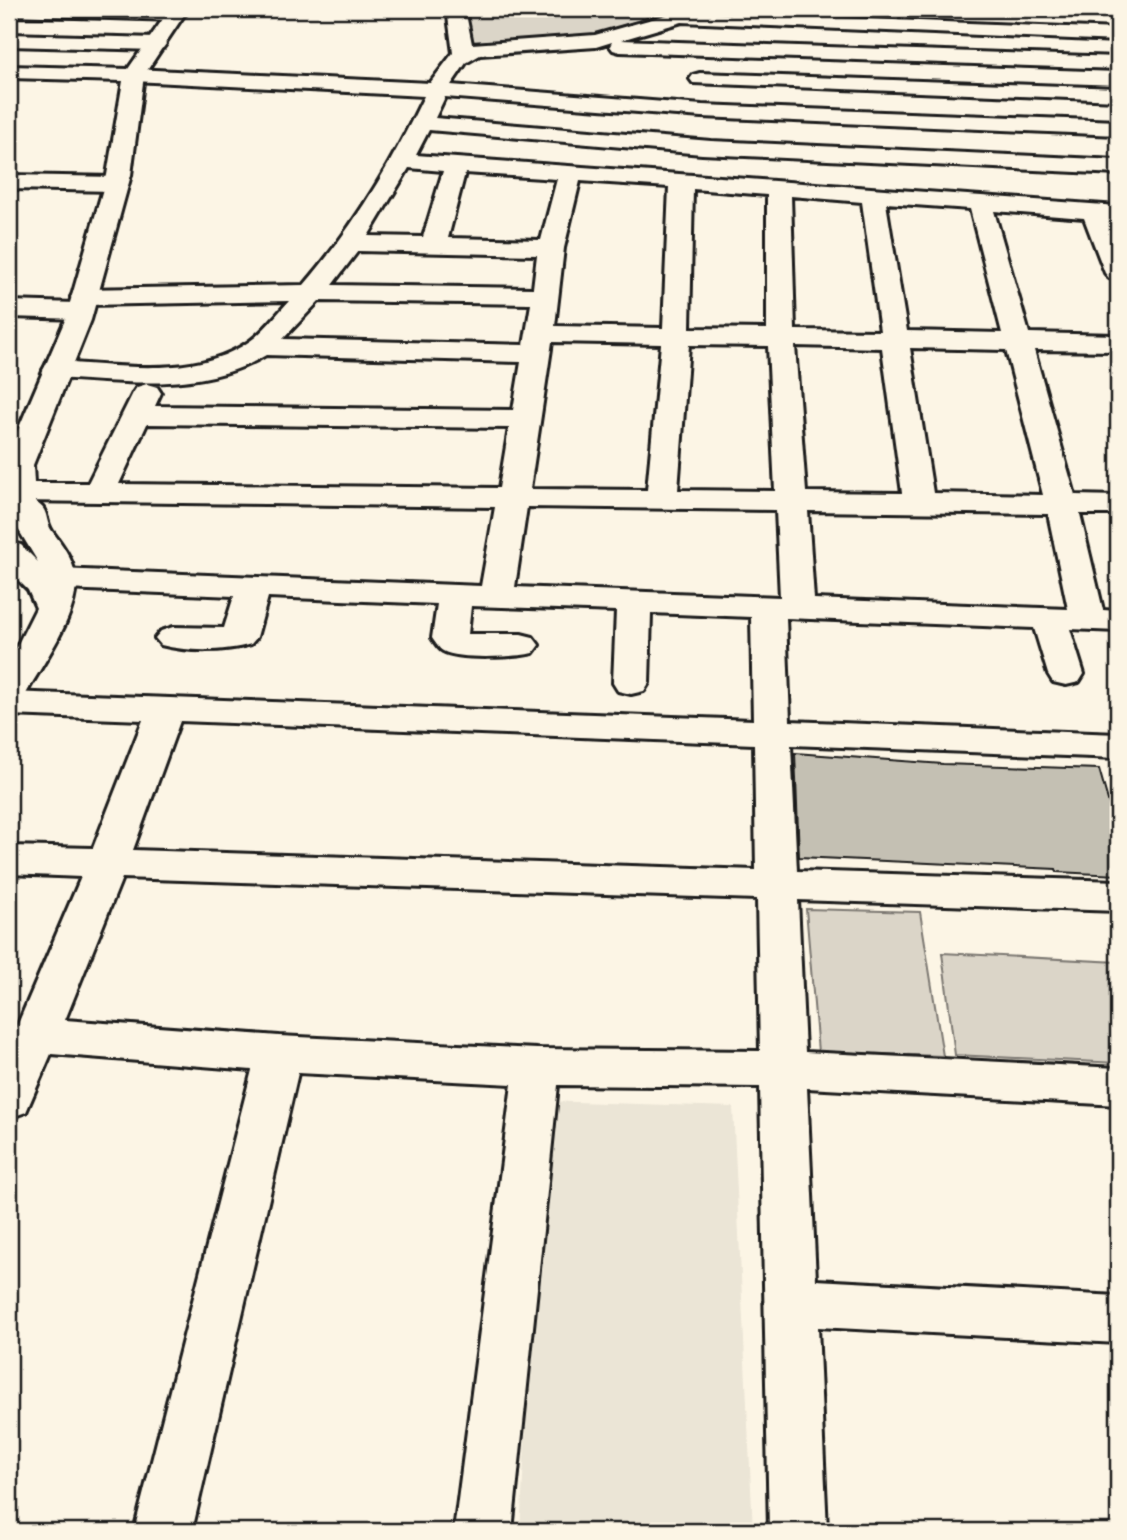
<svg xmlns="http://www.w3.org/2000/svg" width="1127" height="1540" font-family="Sriracha,sans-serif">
  <rect width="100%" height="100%" fill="#fcf5e5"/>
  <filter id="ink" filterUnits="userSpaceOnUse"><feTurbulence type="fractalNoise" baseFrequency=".0143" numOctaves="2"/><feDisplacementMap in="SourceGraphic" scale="14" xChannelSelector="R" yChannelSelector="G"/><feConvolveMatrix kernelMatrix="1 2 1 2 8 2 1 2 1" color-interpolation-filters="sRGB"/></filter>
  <g filter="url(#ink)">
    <!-- built -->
    <path fill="#ebe5d6" d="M544 1101 733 1107 753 1531H520Z"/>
    <!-- green -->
    <g fill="#dbd5c8" stroke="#7c7872" stroke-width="2">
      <path d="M462 9H676L589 36 477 44 468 40Z"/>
      <path d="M806 909 920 912 943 1056 818 1052Z"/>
      <path d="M942 953 1118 962V1063L955 1055Z"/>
    </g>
    <!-- building -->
    <path fill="#c4c0b3" stroke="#1c1c1c" stroke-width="2" d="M795 753 943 764 1099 769 1115 825H1118V875L1057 872 1056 869 799 857Z"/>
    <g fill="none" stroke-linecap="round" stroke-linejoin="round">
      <!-- minor casing -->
      <g stroke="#1c1c1c" stroke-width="6">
        <g id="minor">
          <path d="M9 9H178L186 14 176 20 9 15Z"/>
          <path d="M447 9H465L472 44 595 35 688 9H717L715 13 1118 29V41L682 22 621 40 1118 57V69L620 52 613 50 610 46 612 42 596 47 480 55 466 63 451 85 702 105 1118 121V135L702 117 445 97 435 118 711 141 1118 160V174L702 154 429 130 416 155 1118 206V220H1109L1118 242V281L1109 278 1105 273 1084 218 994 211 1029 333 1118 335V351L1034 350 1075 495 1118 496V514H1080L1103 610 1118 611V631L1070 629 1084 674 1079 682 1066 685 1053 682 1048 674 1034 628 786 618 790 721 1118 734V758L791 745 797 871 1118 881V911L798 900 805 1052 1118 1068V1105L807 1088 816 1280 1118 1296V1343L818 1327 827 1531H769L760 1087 558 1085 512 1531H454L512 1084 298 1073 192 1531H134L252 1070 51 1054 26 1112 9 1118V1045L81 877 9 874V846L93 848 143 720 9 715V692L753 720 751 617 651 613 649 683 644 691 631 694 618 691 613 683 616 611 471 606 468 634H521L533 637 539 645 533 653C517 657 458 660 443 651 439 649 435 642 432 638L437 604 268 597 257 637 251 644C224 652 188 652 161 645L155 638 161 631 173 627 224 628 234 596 64 589 43 596 31 593 26 586 31 579 59 569 481 586 495 507 18 501 9 499V485L18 483H88L133 393 137 387 147 384 157 387 161 393 155 406 513 410 521 362 266 355C203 393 126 382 57 378L47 376 43 370 47 364 57 362C118 365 193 379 247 343 263 333 276 315 289 301L88 305 93 311 89 317 80 319 9 317V301L76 303 71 297 75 291 84 289 304 285C353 228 392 163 424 96L134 81 127 79 124 75 127 71 134 69 430 83 453 53ZM409 168 443 171 423 237 368 236ZM465 173 557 179 541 240 448 238ZM580 181 669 187 663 328 555 326 564 248ZM693 189 767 195V329L690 328ZM791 196 862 202 880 331 795 330ZM886 203 970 209 1002 333 907 331ZM358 251 537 255 533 288 332 285ZM319 301 531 304 524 345 283 339ZM552 342 661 344 647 490 530 489ZM689 345 768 346 775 491 678 490ZM795 346 882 348 902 493 806 492ZM910 348 1006 350 1043 495 933 493ZM147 424 509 428 499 488 119 484ZM527 507 776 510 780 597 515 587ZM808 511 1048 514 1068 609 814 599ZM180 721 754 744 756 870 133 850ZM122 878 757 899 760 1051 537 1049 279 1036 65 1020Z"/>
          <path d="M9 34 156 38 163 40 166 44 163 48 156 50 9 46Z"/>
          <path d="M700 73 1118 88V100L693 83 690 79 693 75Z"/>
          <path d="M9 175 116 177 124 179 128 184 124 189 116 191 9 189Z"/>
        </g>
      </g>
      <!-- major casing -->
      <g stroke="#1c1c1c" stroke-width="6">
        <path id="major" d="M170 9H188L144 75 131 175 91 320 33 465 35 502C50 510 44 519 52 531 62 544 72 558 75 574 82 610 44 661 27 692L22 700 9 703V662L36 608 28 590 9 571V542L21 545 38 562 15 524 16 517 9 515V451L65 320 107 175 123 81 9 78V66L128 69Z"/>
      </g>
      <!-- minor -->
      <use href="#minor" fill="#fcf5e5" fill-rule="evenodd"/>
      <!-- major -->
      <use href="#major" fill="#fcf5e5" fill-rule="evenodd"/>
    </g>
  </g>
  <!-- margin -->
  <rect width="1127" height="1540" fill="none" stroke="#fcf5e5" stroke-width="35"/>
  <rect x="18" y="18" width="1092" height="1505" fill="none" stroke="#1c1c1c" stroke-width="2.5" filter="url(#ink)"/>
</svg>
